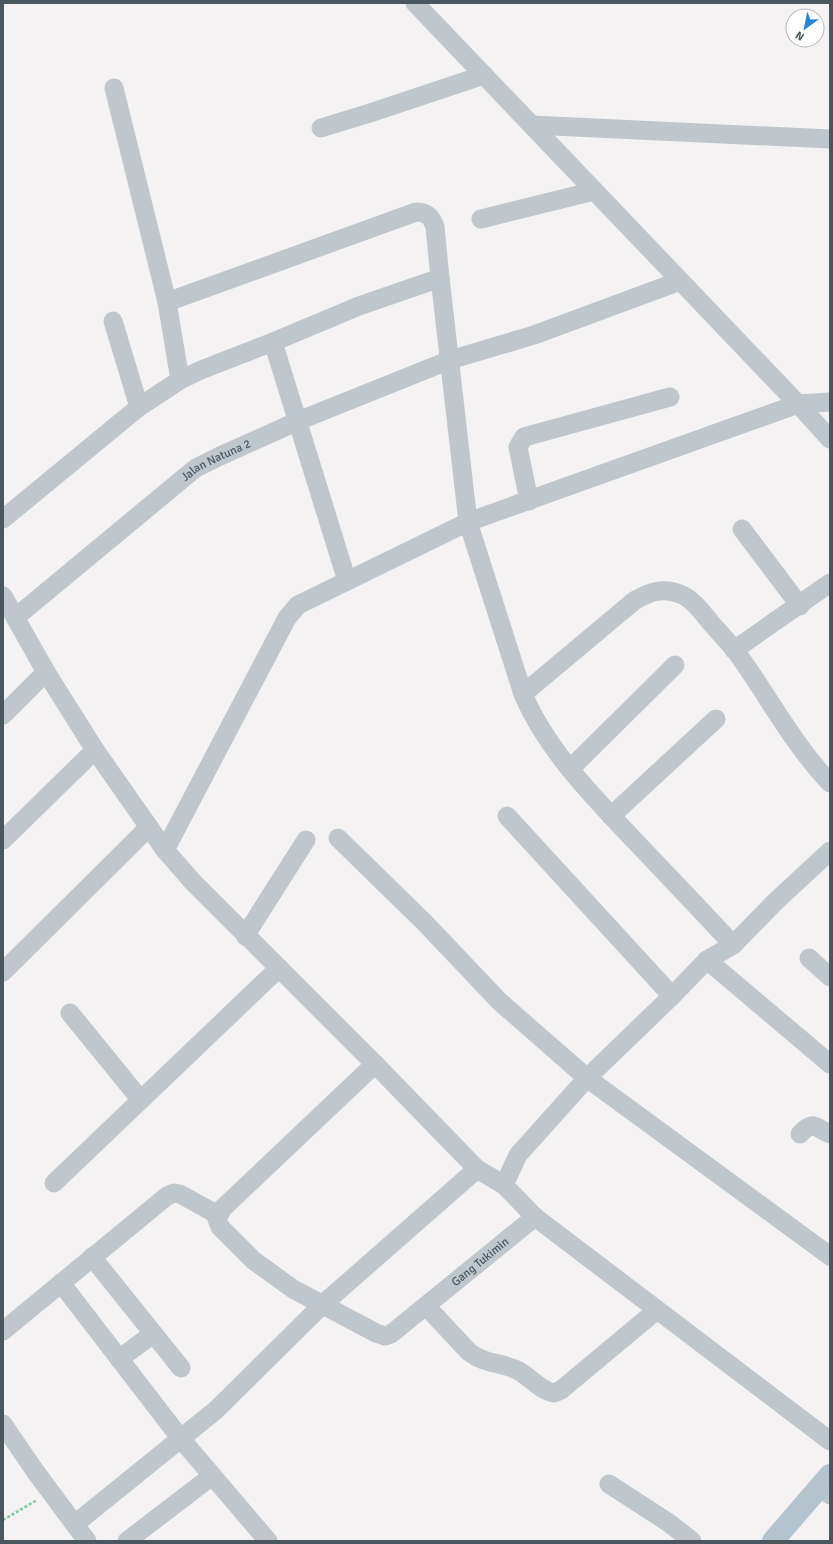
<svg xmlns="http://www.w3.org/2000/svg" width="833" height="1544" font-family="Signika,sans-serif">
  <rect width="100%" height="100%" fill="#f4f2f2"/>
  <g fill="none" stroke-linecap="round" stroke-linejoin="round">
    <!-- path -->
    <path stroke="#7fc99d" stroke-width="2.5" stroke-dasharray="3 2" stroke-linecap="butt" d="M3 1520 37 1500"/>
    <!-- minor -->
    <g stroke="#bfc7cd" stroke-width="19">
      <path d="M415 3 798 404 830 439"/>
      <path d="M114 88 167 302 180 380"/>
      <path d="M532 125 830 139"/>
      <path d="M321 128 370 113 484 75"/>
      <path d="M481 219 594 191"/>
      <path d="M167 302 416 212C427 212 432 217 435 227L440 278 468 522 523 694C546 749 594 798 635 841 668 876 701 910 733 945"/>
      <path d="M113 321 139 407"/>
      <path d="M273 342 347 581"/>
      <path d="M529 501 518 447 524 437 670 397"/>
      <path d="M3 519 139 407 180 380 201 370 273 342 359 306 440 278"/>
      <path d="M742 529 800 606"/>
      <path d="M3 596 46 672 95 750 165 850 192 881 375 1064 477 1169 504 1185 535 1217 830 1441"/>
      <path id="s1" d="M16 617 180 481 196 468 218 457 298 421 450 360 534 335 680 281"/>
      <path d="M734 650 830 583"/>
      <path d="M523 694 634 601C649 592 663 587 680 594 693 599 702 612 711 623 719 632 727 641 735 650 767 694 792 743 830 783"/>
      <path d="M3 715 46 672"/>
      <path d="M570 769 675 665"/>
      <path d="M507 816 672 996"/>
      <path d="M611 816 716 719"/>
      <path d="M338 838 425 923 500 1002 587 1078 830 1256"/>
      <path d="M3 840 95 750"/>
      <path d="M165 850 287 618 298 605 468 522 798 404 830 402"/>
      <path d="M245 936 306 840"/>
      <path d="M809 958 830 977"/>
      <path d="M707 960 830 1064"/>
      <path d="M3 972 149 827"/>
      <path d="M70 1013 140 1099"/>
      <path id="s2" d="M375 1064 223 1208 217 1219 220 1227 253 1260 293 1289 376 1333 385 1336 391 1334 535 1217"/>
      <path d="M800 1134C814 1119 815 1128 830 1134"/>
      <path d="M54 1183 279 968"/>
      <path d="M504 1185 518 1155 587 1078 672 996 707 960 733 945 776 901 830 851"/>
      <path d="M92 1257 181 1368"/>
      <path d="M61 1283 181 1439 268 1541"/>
      <path d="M426 1306 469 1352C486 1365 502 1362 519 1371 531 1378 541 1391 554 1393L561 1390 657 1310"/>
      <path d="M3 1331 167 1196 174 1193 180 1194 218 1215"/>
      <path d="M119 1359 153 1334"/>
      <path d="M3 1424 35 1471 87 1541"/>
      <path d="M609 1484 669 1523 692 1541"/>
      <path d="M829 1494 830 1495"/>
      <path d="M75 1524 216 1410 322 1305 477 1169"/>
      <path d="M127 1541 212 1476"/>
    </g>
    <!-- major -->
    <path stroke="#b4c4ce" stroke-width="22" d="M773 1541 830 1475"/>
  </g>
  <g text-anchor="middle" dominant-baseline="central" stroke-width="3" stroke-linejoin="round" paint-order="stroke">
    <!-- street labels -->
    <g font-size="12" fill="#4b575e" stroke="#fff">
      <text stroke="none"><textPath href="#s1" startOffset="255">Jalan Natuna 2</textPath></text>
      <text stroke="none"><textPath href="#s2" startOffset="551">Gang Tukimin</textPath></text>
    </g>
  </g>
  <!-- border -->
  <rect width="833" height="1544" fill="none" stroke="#4b575e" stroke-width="8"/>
  <!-- north arrow -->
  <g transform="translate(805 28) rotate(213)"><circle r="19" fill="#ffffff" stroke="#b7bcbf"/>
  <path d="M0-3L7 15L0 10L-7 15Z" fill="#2886d8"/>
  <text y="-6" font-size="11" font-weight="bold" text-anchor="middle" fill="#4b575e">N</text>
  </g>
</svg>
